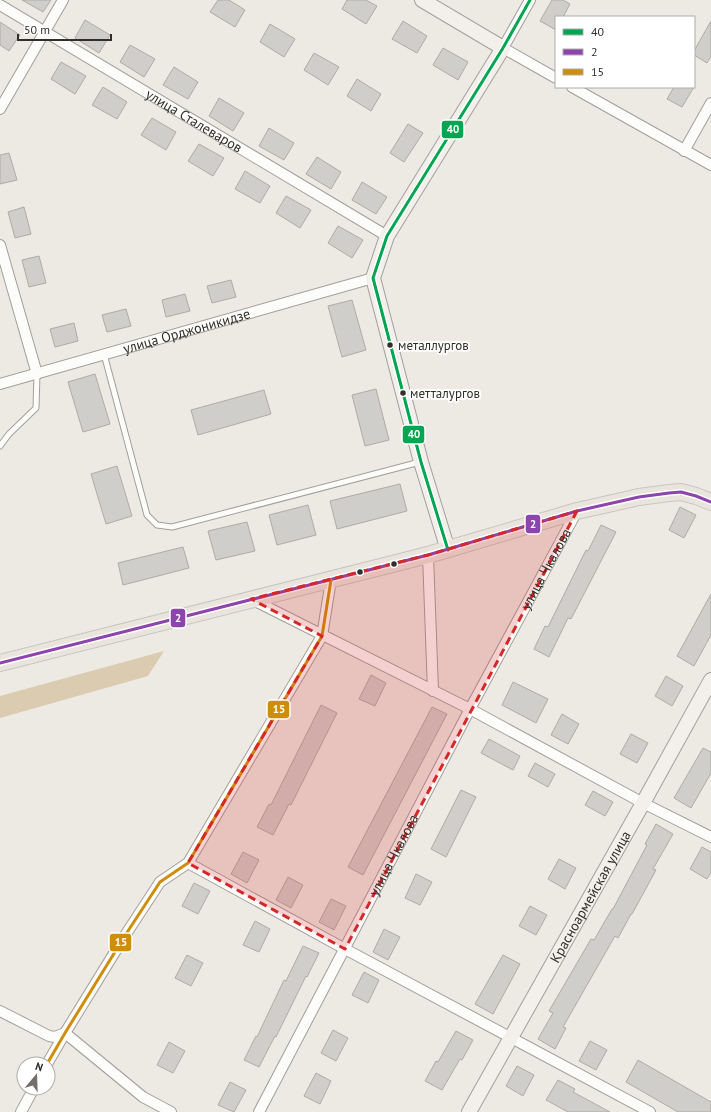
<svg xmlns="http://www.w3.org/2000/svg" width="711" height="1112" font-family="'PT Sans',sans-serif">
  <rect width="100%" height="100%" fill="#edeae4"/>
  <!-- forest -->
  <path fill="#dbcbb0" d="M164 651 148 676 0 718V696Z"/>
  <!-- building -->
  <g fill="#d0ceca" stroke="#aeaba7">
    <path d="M22 0H51L43 12Z"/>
    <path d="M218 0H229L245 10 235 27 210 12Z"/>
    <path d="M347 0H366L377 6 366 24 342 9Z"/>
    <path d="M552 0H563L570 4 563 17H556V30L540 21Z"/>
    <path d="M85 20 110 35 99 53 75 38Z"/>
    <path d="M403 21 427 36 417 53 392 39Z"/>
    <path d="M711 21V56L707 63 694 55V51Z"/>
    <path d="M0 22 20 35 9 51 0 45Z"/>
    <path d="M270 24 295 39 284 57 260 42Z"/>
    <path d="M130 45 155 59 144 77 120 62Z"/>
    <path d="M443 48 468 62 458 80 433 65Z"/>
    <path d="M314 53 339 67 328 85 304 70Z"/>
    <path d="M61 62 86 76 75 94 51 79Z"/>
    <path d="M174 67 198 82 188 99 163 85Z"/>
    <path d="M357 79 381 94 371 111 347 96Z"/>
    <path d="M103 87 127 102 117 119 92 105Z"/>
    <path d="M674 87H694L682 107 667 99Z"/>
    <path d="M219 98 244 113 233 131 209 116Z"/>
    <path d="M152 118 176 132 166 150 141 135Z"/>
    <path d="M408 124 423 133 404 162 390 153Z"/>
    <path d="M269 128 294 143 284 160 259 146Z"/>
    <path d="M199 144 224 158 213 176 188 161Z"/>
    <path d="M9 153 17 180 0 184V155Z"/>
    <path d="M317 157 341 172 331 189 306 174Z"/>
    <path d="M245 171 270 186 260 203 235 189Z"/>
    <path d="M362 182 387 197 376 214 352 200Z"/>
    <path d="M286 196 311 210 300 228 276 213Z"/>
    <path d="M24 207 31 234 15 238 8 212Z"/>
    <path d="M338 226 363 240 352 258 328 243Z"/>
    <path d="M39 256 46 283 29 287 22 260Z"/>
    <path d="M231 280 236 297 212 303 207 286Z"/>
    <path d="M185 294 190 311 166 317 162 300Z"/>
    <path d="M352 300 366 350 342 357 328 306Z"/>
    <path d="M126 309 131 326 107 332 102 315Z"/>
    <path d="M74 323 78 341 55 347 50 329Z"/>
    <path d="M95 374 110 424 83 432 68 382Z"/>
    <path d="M376 389 389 440 365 446 352 395Z"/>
    <path d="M264 390 271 414 198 435 191 410Z"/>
    <path d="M117 466 132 516 106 524 91 474Z"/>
    <path d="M400 484 407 511 337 529 330 501Z"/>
    <path d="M308 505 316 535 277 545 269 515Z"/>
    <path d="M680 507 696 515 684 538 669 530Z"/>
    <path d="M247 522 255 551 216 560 208 531Z"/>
    <path d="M601 525 616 532 571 619 568 618 549 657 534 649 545 626 548 627 586 550 588 551Z"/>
    <path d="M183 547 189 568 123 585 118 563Z"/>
    <path d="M711 594V635L694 666 677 656Z"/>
    <path d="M371 675 386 683 375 706 359 699Z"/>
    <path d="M666 676 683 686 672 706 655 696Z"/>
    <path d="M513 682 548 699 536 723 502 705Z"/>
    <path d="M321 705 337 713 291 805 289 804 273 835 257 827 269 804 271 805Z"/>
    <path d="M432 707 447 714 363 875 348 867Z"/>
    <path d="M562 714 579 724 568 744 551 735Z"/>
    <path d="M631 734 648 743 637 763 620 754Z"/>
    <path d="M489 739 520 756 513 770 481 753Z"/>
    <path d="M703 748 711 752V773L691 808 674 798Z"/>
    <path d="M535 763 555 774 548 787 528 776Z"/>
    <path d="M461 790 476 797 446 857 431 849Z"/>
    <path d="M593 791 613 802 605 816 585 805Z"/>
    <path d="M656 824 673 834 653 869 656 870 632 914H631L618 938 615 936 563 1027 566 1028 555 1049 538 1039 553 1013 549 1011 591 939 594 940 612 909H613L647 845 645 844Z"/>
    <path d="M702 847 711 852V872L707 879 690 869Z"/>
    <path d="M243 852 259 860 247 883 231 874Z"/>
    <path d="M559 859 576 868 565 889 548 879Z"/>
    <path d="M416 874 432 882 420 905 405 898Z"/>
    <path d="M288 877 303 885 291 908 276 900Z"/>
    <path d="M194 883 210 891 198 914 182 906Z"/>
    <path d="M331 899 346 906 334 930 319 922Z"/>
    <path d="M530 906 547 915 536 935 519 926Z"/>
    <path d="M255 921 270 929 259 952 243 945Z"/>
    <path d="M384 929 400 937 388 960 373 952Z"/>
    <path d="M303 946 319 953 307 977 306 976 276 1037 275 1036 259 1067 244 1060 256 1036 257 1037 284 980 286 981Z"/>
    <path d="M187 955 203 963 191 986 175 978Z"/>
    <path d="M503 955 520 964 493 1014 475 1004Z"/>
    <path d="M364 972 379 980 368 1003 352 995Z"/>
    <path d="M333 1030 348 1038 336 1061 321 1053Z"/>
    <path d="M456 1031 473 1040 462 1060 460 1059 442 1090 425 1081 436 1061 438 1062Z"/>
    <path d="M590 1041 607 1050 596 1070 579 1061Z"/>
    <path d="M169 1042 185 1051 173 1073 157 1065Z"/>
    <path d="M638 1060 711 1102V1112H678L626 1082Z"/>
    <path d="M517 1066 534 1075 523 1096 506 1086Z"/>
    <path d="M316 1073 331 1081 320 1104 304 1096Z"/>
    <path d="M558 1080 575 1089 573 1092 610 1112H568L546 1100Z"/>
    <path d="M230 1082 246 1090 234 1112 218 1105Z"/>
  </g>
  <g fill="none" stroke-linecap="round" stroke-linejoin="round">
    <!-- lane casing -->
    <g stroke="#a29f9b" stroke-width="7">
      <g id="lane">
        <path d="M104 354 147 515 157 525 172 527 420 462"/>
        <path d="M0 446 9 434 36 408 37 374"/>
      </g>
    </g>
    <!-- street casing -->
    <g stroke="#a29f9b" stroke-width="12">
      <g id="street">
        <path d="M530 0 503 48 556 78"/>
        <path id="s1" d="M0 5 387 236"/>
        <path d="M572 87 711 165"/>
        <path d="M0 109 63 0"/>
        <path d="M684 151 711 103"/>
        <path d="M0 245 37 374"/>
        <path id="s2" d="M0 384 373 278"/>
        <path d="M428 555 433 691"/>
        <path d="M251 599 470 709 643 803 711 837"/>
        <path d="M188 863 345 949 650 1112"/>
        <path d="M0 1011 49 1036 55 1037 65 1033 143 1097 171 1112"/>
        <path d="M47 1064 65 1033 126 934 160 882 188 863 322 636 331 580"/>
        <path d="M21 1112 34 1088"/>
        <path id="s3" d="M259 1112 470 709 577 511"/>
      </g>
    </g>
    <!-- secondary casing -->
    <g stroke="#a29f9b" stroke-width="16">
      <g id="secondary">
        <path d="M422 0 503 48 387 236 373 278 421 462 448 550"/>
        <path id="s4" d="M469 1112 643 803 711 680"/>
      </g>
    </g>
    <!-- primary casing -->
    <g stroke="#c7c6c3" stroke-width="18">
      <path id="primary" d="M0 663 428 555 577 511 639 497 669 493 681 492 696 496 711 502"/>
    </g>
    <!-- lane -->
    <use href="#lane" stroke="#fcfcfb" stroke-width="5"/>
    <!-- street -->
    <use href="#street" stroke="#fcfcfb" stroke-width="10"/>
    <!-- secondary -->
    <use href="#secondary" stroke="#f3f0ec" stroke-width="14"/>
    <!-- primary -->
    <use href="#primary" stroke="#eae5dc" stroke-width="16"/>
    <!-- bus-1 casing -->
    <g stroke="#fff" stroke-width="6">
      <path id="bus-1" d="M448 550 421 462 373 278 387 236 503 48 530 0"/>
    </g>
    <!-- bus-2 casing -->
    <g stroke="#fff" stroke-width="6">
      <path id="bus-2" d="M0 663 428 555 577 511 639 497 669 493 681 492 696 496 711 502"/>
    </g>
    <!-- bus-3 casing -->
    <g stroke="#fff" stroke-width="6">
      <path id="bus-3" d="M47 1064 65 1033 126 934 160 882 188 863 322 636 331 580"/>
    </g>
    <!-- bus-1 -->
    <use href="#bus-1" stroke="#00a651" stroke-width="3"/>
    <!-- bus-2 -->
    <use href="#bus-2" stroke="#8e44ad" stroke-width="3"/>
    <!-- bus-3 -->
    <use href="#bus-3" stroke="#cf8e09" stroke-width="3"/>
  </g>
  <!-- marked area -->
  <path fill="#d62828" fill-opacity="0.2" stroke="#d62828" stroke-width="3" stroke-dasharray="8 5" stroke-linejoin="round" d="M577 511 345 949 188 863 322 636 251 599 428 555Z"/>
  <!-- markers -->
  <g fill="#312f2b" stroke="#fff" stroke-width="1.5">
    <circle cx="390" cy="345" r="3.5"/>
    <circle cx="403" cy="393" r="3.5"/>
    <circle cx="394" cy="564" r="3.5"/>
    <circle cx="360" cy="572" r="3.5"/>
  </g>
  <g text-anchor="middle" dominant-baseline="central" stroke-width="4" stroke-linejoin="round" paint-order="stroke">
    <!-- bus labels -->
    <g font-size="13" fill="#312f2b" stroke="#fff" text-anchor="start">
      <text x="398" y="345">металлургов</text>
      <text x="410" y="393">метталургов</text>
    </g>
    <!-- street labels -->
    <g font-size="14" fill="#312f2b" stroke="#fff">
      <text stroke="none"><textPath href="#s1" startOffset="226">улица Сталеваров</textPath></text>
      <text stroke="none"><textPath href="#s2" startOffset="194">улица Орджоникидзе</textPath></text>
      <text stroke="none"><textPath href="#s3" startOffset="614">улица Чкалова</textPath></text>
      <text stroke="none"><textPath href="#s3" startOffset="290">улица Чкалова</textPath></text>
      <text stroke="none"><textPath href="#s4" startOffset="247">Красноармейская улица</textPath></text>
    </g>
  </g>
  <g stroke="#fff" stroke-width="1.5">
    <rect x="441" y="120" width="23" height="19" rx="4" fill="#00a651"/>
    <rect x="402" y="425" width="23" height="19" rx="4" fill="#00a651"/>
    <rect x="525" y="514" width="16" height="20" rx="4" fill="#8e44ad"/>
    <rect x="170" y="608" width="16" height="20" rx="4" fill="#8e44ad"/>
    <rect x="267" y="700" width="23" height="19" rx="4" fill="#cf8e09"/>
    <rect x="109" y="933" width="23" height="19" rx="4" fill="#cf8e09"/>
  </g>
  <g font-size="11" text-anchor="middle" font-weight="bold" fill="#fff">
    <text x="453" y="133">40</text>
    <text x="414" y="438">40</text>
    <text x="533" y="528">2</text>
    <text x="178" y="622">2</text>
    <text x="279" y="713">15</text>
    <text x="121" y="946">15</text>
  </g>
  <!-- legend -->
  <rect x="555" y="16" width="140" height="72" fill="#ffffff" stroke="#adacaa"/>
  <rect x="563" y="29" width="20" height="6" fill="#00a651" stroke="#adacaa"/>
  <text x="591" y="36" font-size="12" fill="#312f2b">40</text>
  <rect x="563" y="49" width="20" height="6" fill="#8e44ad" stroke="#adacaa"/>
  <text x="591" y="56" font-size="12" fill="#312f2b">2</text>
  <rect x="563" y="69" width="20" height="6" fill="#cf8e09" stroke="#adacaa"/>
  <text x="591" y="76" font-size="12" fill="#312f2b">15</text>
  <!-- north arrow -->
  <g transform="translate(36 1076) rotate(19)"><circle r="19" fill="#ffffff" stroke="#adacaa"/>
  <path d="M0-3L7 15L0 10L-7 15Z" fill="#73706c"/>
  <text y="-6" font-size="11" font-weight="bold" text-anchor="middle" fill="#312f2b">N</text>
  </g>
  <!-- scale -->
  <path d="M18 34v6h93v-6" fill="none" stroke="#312f2b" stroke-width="2"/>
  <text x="24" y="34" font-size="12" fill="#312f2b" stroke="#ffffff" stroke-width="3" paint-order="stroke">50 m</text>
</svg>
